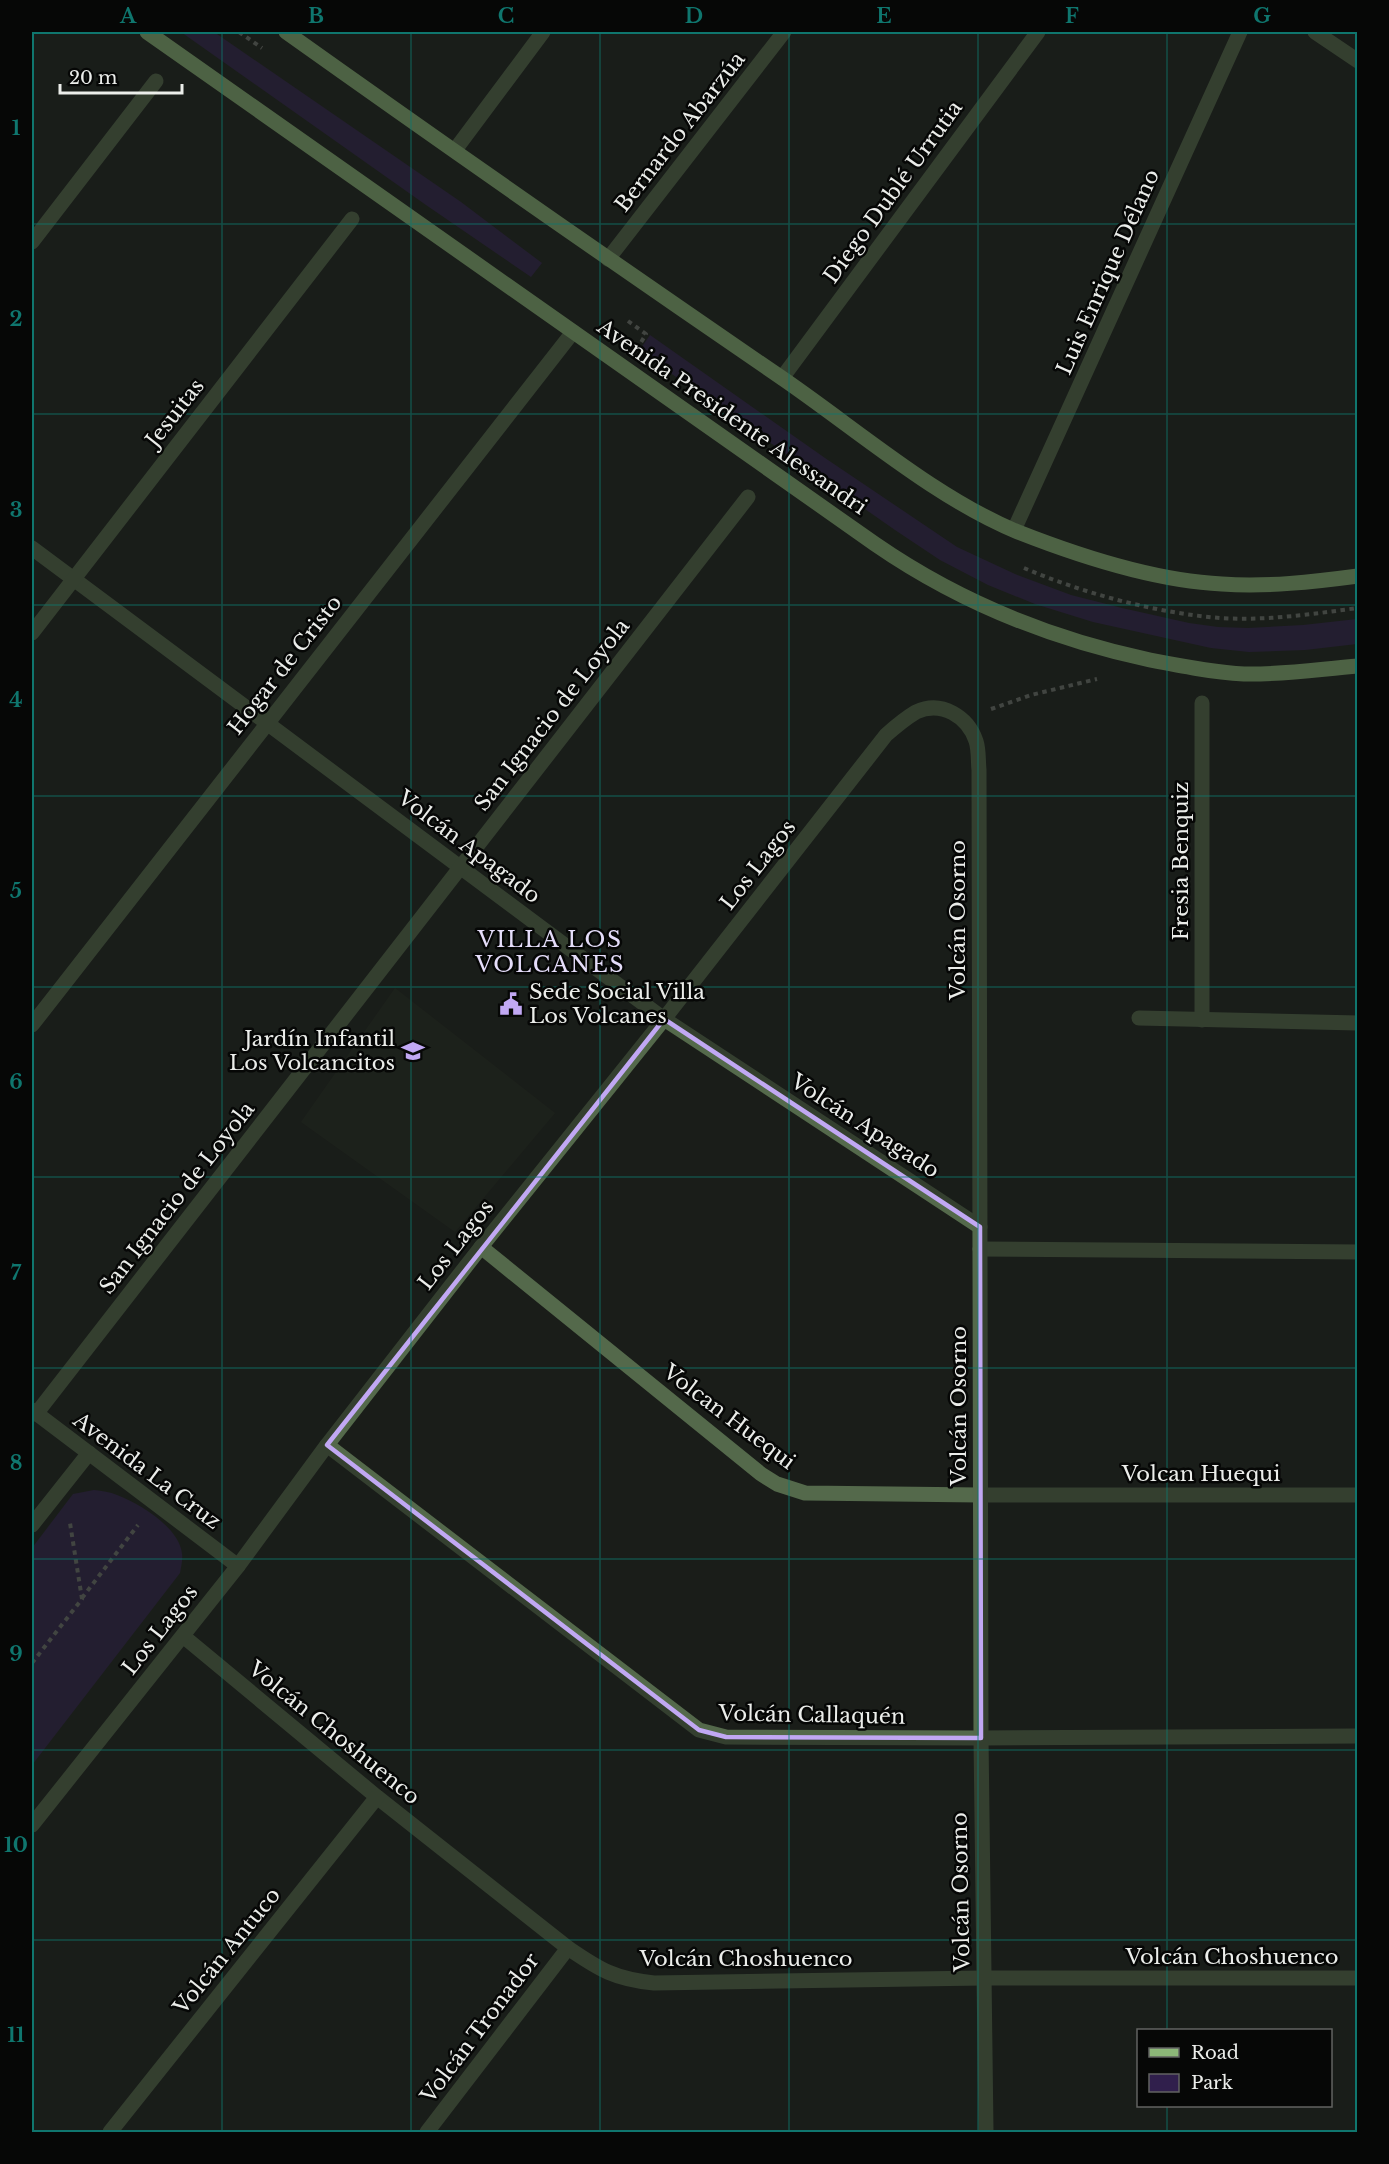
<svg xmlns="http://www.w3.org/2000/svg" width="1389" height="2164" font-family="'Libre Baskerville',serif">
  <rect width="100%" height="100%" fill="#1a1d19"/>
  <!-- built -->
  <path fill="#21271e" d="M395 988 555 1113 455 1232 301 1122Z"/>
  <!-- green -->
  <g fill="#301f4c">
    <path d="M181 32H214L461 202 542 263 531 277 426 205Z"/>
    <path d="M650 335 825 458 957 547 1015 574 1071 595 1122 608 1189 623 1218 627 1248 628 1303 625 1357 619V644L1305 650 1249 652 1211 648 1093 622 1035 604 988 585 940 560 895 530 639 351Z"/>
    <path d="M94 1490C102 1491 110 1492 117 1495 139 1503 180 1528 182 1554 183 1559 181 1567 180 1573L32 1765V1548L73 1494Z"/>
  </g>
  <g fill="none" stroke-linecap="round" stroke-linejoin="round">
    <!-- path -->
    <g stroke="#727571" stroke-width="4" stroke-dasharray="4.5 4.5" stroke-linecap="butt">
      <path d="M239 32 262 48"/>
      <path d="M628 321 646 334 640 344"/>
      <path d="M1024 568C1082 593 1156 613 1220 618 1266 621 1312 614 1358 608"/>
      <path d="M991 709 1031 695 1097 679"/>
      <path d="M82 1598 138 1525"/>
      <path d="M32 1663 82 1599 70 1523"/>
    </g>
    <!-- minor -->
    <g stroke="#54694b" stroke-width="15">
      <path d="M1315 32 1358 61"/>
      <path d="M455 150 543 32"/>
      <path d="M32 242 156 81"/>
      <path d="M608 259 784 32"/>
      <path d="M782 378 1038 32"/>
      <path d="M1014 530 1240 32"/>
      <path d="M32 548 664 1019 980 1227"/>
      <path d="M32 633 352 219"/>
      <path d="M1202 703V1020"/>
      <path d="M1139 1018 1358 1023"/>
      <path d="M32 1025 573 332"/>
      <path d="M481 1247 761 1474 777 1484 805 1493 980 1495H1358"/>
      <path d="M980 1249 1358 1252"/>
      <path d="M32 1410 238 1566"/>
      <path d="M36 1414 748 497"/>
      <path d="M327 1445 699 1730 726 1737 981 1738 1358 1736"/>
      <path d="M32 1525 89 1453"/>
      <path d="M183 1636 377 1797 568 1948C600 1970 615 1979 654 1983L983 1978H1358"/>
      <path d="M32 1825 238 1566 327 1445 481 1247 664 1019 886 735C895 727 906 718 916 712 942 700 968 717 976 741 979 750 978 761 979 770L981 1738 986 2132"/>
      <path d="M110 2132 377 1797"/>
      <path d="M427 2132 568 1948"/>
    </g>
    <!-- major -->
    <g stroke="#8cb778" stroke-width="15">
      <path d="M147 32 875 544C959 602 1051 639 1150 660 1181 666 1212 672 1244 674 1282 675 1320 669 1358 666"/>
      <path d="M286 32C449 148 614 263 779 376 854 427 935 498 1018 532 1079 556 1156 581 1222 584 1267 587 1313 582 1358 576"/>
    </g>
  </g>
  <!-- marked area -->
  <path d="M0 0H1389V2164H0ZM664 1019 980 1227 981 1738 726 1737 699 1730 327 1445Z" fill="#1a1d19" fill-opacity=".55" fill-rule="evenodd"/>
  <path fill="none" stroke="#c1a8f3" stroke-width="4.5" stroke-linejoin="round" d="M664 1019 980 1227 981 1738 726 1737 699 1730 327 1445Z"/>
  <!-- grid -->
  <path fill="none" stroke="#0f766e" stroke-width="1.5" stroke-opacity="0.55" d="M222 32V2132M411 32V2132M600 32V2132M789 32V2132M978 32V2132M1167 32V2030M32 224H1358M32 414H1358M32 605H1358M32 796H1358M32 987H1358M32 1177H1358M32 1368H1358M32 1559H1358M32 1750H1358M32 1940H1358M1167 2106V2132"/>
  <!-- icons -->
  <defs>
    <g id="civic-bare" transform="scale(1.8)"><path d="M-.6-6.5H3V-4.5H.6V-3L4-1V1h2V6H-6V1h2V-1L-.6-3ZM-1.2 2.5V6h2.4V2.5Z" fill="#c1a8f3" stroke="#060706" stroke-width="2.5" paint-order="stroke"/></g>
    <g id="school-bare" transform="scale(1.8)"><path d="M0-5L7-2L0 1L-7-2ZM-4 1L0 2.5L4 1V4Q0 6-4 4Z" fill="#c1a8f3" stroke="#060706" stroke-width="2.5" paint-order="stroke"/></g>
  </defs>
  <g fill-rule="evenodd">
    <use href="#civic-bare" x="511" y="1004"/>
    <use href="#school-bare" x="413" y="1051"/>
  </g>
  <g text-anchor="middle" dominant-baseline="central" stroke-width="5" stroke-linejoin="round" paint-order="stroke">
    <!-- street labels -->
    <g font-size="21" fill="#ebedea" stroke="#060706">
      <text transform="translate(680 132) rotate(-52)">Bernardo Abarzúa</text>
      <text transform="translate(893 192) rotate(-54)">Diego Dublé Urrutia</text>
      <text transform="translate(1108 272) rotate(-66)">Luis Enrique Délano</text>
      <text transform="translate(175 413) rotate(-52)">Jesuitas</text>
      <text transform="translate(732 417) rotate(35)">Avenida Presidente Alessandri</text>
      <text transform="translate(285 665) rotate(-52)">Hogar de Cristo</text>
      <text transform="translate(552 715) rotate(-52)">San Ignacio de Loyola</text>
      <text transform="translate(469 847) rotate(37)">Volcán Apagado</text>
      <text transform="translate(1181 861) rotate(-90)">Fresia Benquiz</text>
      <text transform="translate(758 865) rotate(-52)">Los Lagos</text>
      <text transform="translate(958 920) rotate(-90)">Volcán Osorno</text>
      <text transform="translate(865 1126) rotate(33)">Volcán Apagado</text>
      <text transform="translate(177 1198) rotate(-52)">San Ignacio de Loyola</text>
      <text transform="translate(456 1245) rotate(-52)">Los Lagos</text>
      <text transform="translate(959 1406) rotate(-90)">Volcán Osorno</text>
      <text transform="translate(729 1417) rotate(37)">Volcan Huequi</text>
      <text transform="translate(147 1471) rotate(37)">Avenida La Cruz</text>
      <text x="1201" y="1474">Volcan Huequi</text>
      <text transform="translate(160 1630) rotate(-52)">Los Lagos</text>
      <text transform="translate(812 1715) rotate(1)">Volcán Callaquén</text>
      <text transform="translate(334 1733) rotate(39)">Volcán Choshuenco</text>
      <text transform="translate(961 1892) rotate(-91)">Volcán Osorno</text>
      <text transform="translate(227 1951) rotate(-51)">Volcán Antuco</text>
      <text x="1232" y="1957">Volcán Choshuenco</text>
      <text x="746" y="1959">Volcán Choshuenco</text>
      <text transform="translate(480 2028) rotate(-53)">Volcán Tronador</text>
    </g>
    <!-- poi labels -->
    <g font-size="21" fill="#ebedea" stroke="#060706" text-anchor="start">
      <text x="529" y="992">Sede Social Villa<tspan x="529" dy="24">Los Volcanes</tspan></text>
      <text x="395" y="1039" text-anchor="end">Jardín Infantil<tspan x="395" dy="24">Los Volcancitos</tspan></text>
    </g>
    <!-- neighbourhood labels -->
    <g font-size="22" letter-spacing="1.5" fill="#e5ddfa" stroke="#060706">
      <text x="550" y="939">VILLA LOS<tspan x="550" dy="25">VOLCANES</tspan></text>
    </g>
  </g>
  <!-- border -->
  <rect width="1389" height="2164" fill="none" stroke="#060706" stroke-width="66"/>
  <!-- legend -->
  <rect x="1137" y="2029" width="195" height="78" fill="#060706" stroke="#626361" stroke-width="1.5"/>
  <rect x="1149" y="2048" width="30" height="9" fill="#8cb778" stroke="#626361" stroke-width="1.5"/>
  <text x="1191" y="2059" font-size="18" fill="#ebedea">Road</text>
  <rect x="1149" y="2074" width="30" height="18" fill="#301f4c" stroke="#626361" stroke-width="1.5"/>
  <text x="1191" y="2089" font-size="18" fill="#ebedea">Park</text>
  <!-- scale -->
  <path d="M60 84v9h122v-9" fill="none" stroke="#ebedea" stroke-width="3"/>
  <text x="69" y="84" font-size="18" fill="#ebedea" stroke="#060706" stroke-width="4.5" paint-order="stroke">20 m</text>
  <rect x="33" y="33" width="1323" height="2098" fill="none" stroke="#0f766e" stroke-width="2"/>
  <g font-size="20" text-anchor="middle" font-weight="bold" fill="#0f766e">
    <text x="128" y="23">A</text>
    <text x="316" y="23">B</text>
    <text x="506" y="23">C</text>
    <text x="694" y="23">D</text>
    <text x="884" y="23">E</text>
    <text x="1072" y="23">F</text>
    <text x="1262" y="23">G</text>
    <text x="16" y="135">1</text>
    <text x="16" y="326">2</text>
    <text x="16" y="517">3</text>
    <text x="16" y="707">4</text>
    <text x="16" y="898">5</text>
    <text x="16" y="1089">6</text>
    <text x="16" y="1280">7</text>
    <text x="16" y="1470">8</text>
    <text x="16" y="1661">9</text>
    <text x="16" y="1852">10</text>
    <text x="16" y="2042">11</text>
  </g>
</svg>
